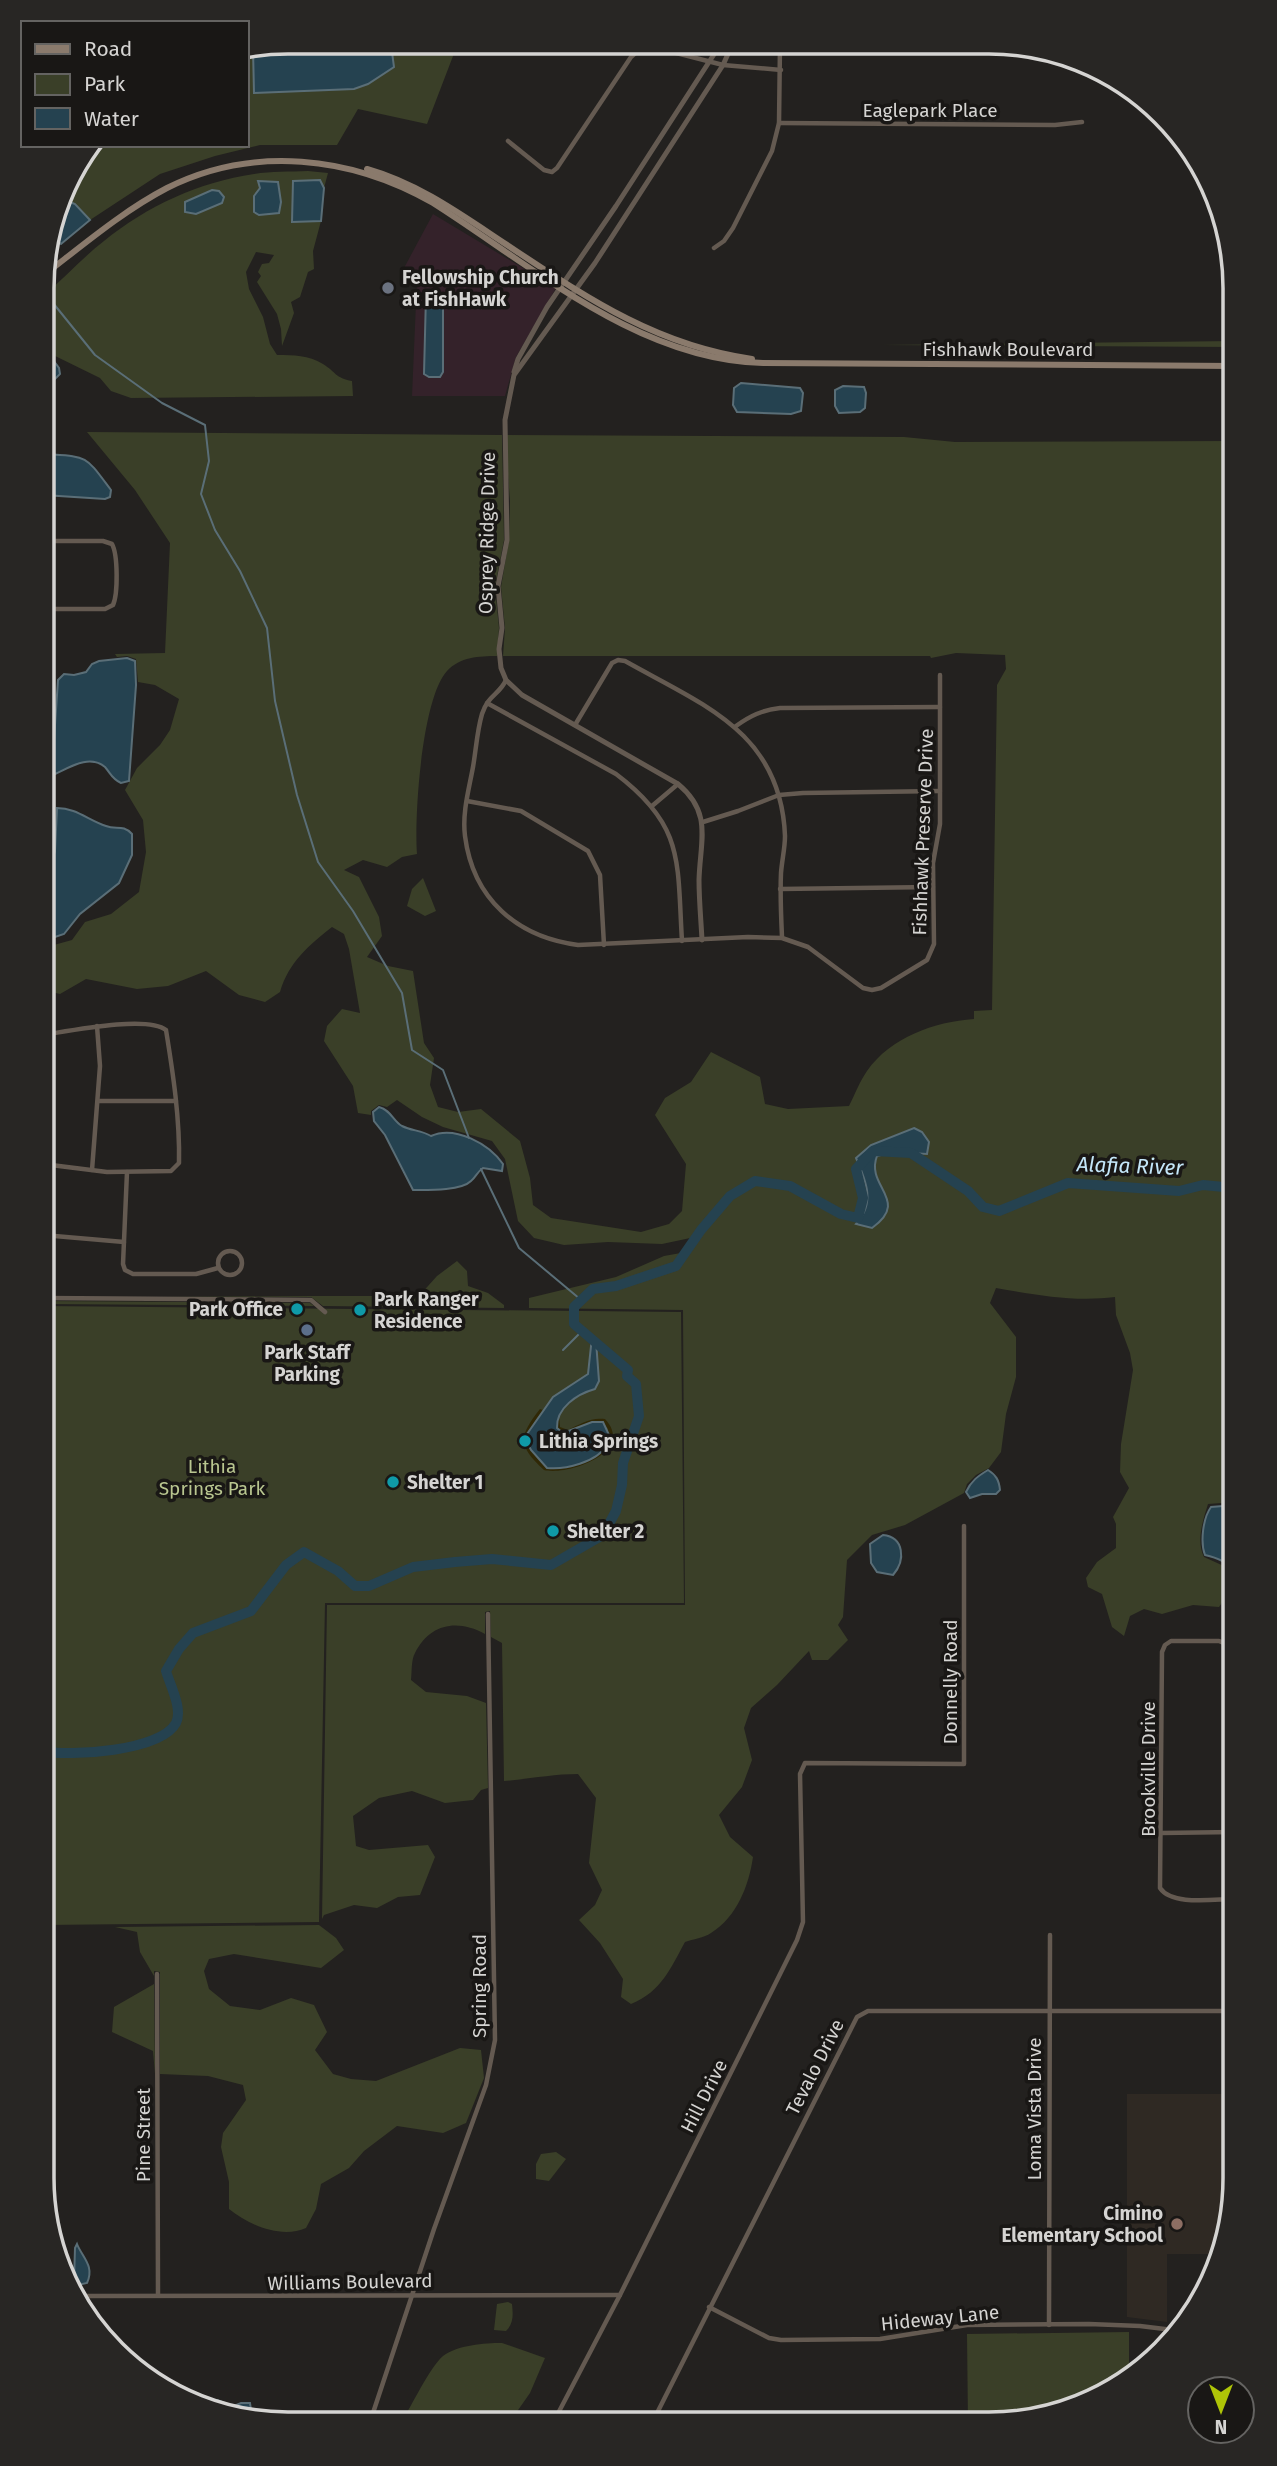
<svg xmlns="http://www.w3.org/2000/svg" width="1277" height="2466" font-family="'Fira Sans',sans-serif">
  <rect width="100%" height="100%" fill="#23211f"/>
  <!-- commercial -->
  <path fill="#34222a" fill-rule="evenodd" d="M433 214 556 288 516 357 505 396H412L417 279 410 268H404ZM442 304 443 372 442 376 429 377 426 376V314Z"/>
  <!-- built -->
  <path fill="#2f2923" d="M1127 2094H1234V2195L1221 2254H1167V2322L1127 2317Z"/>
  <!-- green -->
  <g fill="#3a3f28" fill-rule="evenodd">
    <path d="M325 42 458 43 427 124 358 109 337 145H260L215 156 160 174 90 220 75 204 70 202 56 217 68 179 93 145H247V50L253 49 254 92 354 89 368 84 394 67 392 52Z"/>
    <path d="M308 171 328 173 324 188 320 180 292 221H321L313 251 314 269 308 272 300 297 291 302 294 313 282 346 281 329 277 314 257 282 261 276 258 272 262 264 269 263 274 255 256 252 246 272 249 289 263 317 270 344 277 355C294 355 308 355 323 364 336 372 335 378 352 381L353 396 131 398 111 391 100 378 47 352 44 348V295C65 278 82 258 104 241 147 206 199 182 254 174 271 171 290 172 308 171ZM259 181 278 182 281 202 279 213 254 196 260 188Z"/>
    <path d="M1235 341V347L880 345Z"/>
    <path d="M87 432 502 435 504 540 495 587 499 628 497 656C479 656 460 657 447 671 422 698 414 816 417 854L402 857 387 867 363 860 344 870 359 877 379 917 382 936 367 957 388 966 413 971 424 1043 434 1058 430 1085 438 1107 458 1112 481 1109 520 1141 530 1178 533 1205 551 1218 641 1232 669 1224 682 1211 686 1164 655 1115 665 1098 691 1082 711 1052 760 1077 765 1104 788 1109 849 1106C855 1094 860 1081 867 1071 891 1037 934 1022 974 1019V1011L992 1010 997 685 1006 669 1005 655 956 653 931 658 930 656H503L505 628 501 587 509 540 510 501 507 461V435L904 437 955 442 1235 441V1502L1208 1504C1203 1520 1196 1541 1204 1557L1226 1567C1231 1579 1226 1598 1219 1607L1193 1605 1162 1614 1144 1609 1130 1616 1124 1636 1112 1627 1102 1594 1088 1587 1086 1578 1097 1562 1116 1548V1524L1113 1517 1129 1488 1120 1472 1121 1444 1133 1370 1130 1353 1116 1315 1115 1297C1074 1302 1037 1295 996 1288L990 1303 1016 1337V1377L1006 1414 1001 1452 989 1468 976 1475 967 1484 964 1493 905 1525 872 1535 847 1560 843 1617 838 1625 848 1640 828 1660H812L809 1651 777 1685 751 1708 744 1728 752 1760 742 1787 719 1815 730 1837 753 1857C749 1885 737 1917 711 1933 704 1938 693 1939 685 1942 670 1969 662 1991 631 2004L621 1997 623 1979 600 1943 579 1920 595 1905 602 1890 589 1863 596 1798 578 1774C553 1774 529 1779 504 1781L502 1643 491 1637 490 1611 485 1612V1634C458 1619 430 1623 415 1653 411 1660 412 1672 411 1680L426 1692 467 1696 486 1703 488 1788 481 1790 473 1800 445 1803 412 1791 379 1798 353 1816 356 1846 369 1850 428 1845 435 1857 420 1895 398 1897 377 1908 354 1905 324 1915 322 1919 327 1605H685L683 1310 529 1308V1298L616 1277 664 1256 692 1251 695 1237 662 1244 608 1242 564 1245 534 1238 518 1221 505 1159 492 1141 443 1127 422 1117 397 1100 387 1107 379 1105 371 1111V1115L358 1113 353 1086 324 1041 327 1026 342 1009 360 1013 349 949 344 934 332 927C308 946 289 962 280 992L265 1002 239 995 206 971 168 986 137 989 86 979 60 994 43 990V948L72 940 85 922 111 914 139 892 146 852 143 820 125 790 137 768 160 745 170 730 179 699 155 685 138 682 136 659 127 656 117 657 115 654 165 653 170 543 135 490ZM886 1140 909 1151 893 1152 877 1156C872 1169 875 1179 884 1190L872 1228 856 1224C875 1202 867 1183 857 1158L871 1145Z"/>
    <path d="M423 878 436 911 425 916 407 906 412 889Z"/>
    <path d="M457 1261 467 1271 468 1286 488 1293 504 1305V1308L323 1306 311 1297 164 1296H419L437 1276Z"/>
    <path d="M43 1301 310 1303 314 1306 43 1304Z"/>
    <path d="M43 1306 681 1312 684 1603H325L319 1922 42 1925Z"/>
    <path d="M319 1925 336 1938 344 1950 321 1968 234 1954 209 1959 204 1971 209 1989 230 2006 260 2010 291 1998 314 2005 327 2032 315 2050 333 2074 351 2079 376 2081 460 2048 481 2050 484 2078 466 2123 443 2133 397 2126 364 2151 349 2168 321 2184 316 2209 306 2228C281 2239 249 2225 229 2209V2182L221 2147 223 2133 246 2100 243 2085 208 2076 160 2074V1972L154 1971V1976L140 1952 137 1932 115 1927Z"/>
    <path d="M154 1984 155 2074 153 2051 112 2032 114 2007Z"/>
    <path d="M556 2152 566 2159 549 2181 536 2179V2164L541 2154Z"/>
    <path d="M508 2302 512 2304C513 2314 514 2323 506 2331L494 2330 497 2304Z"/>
    <path d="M1129 2332V2379L1126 2382 1068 2411 989 2424H968L967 2334Z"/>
    <path d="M502 2343 545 2358 530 2393 509 2423 401 2422C412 2406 429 2368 443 2356 458 2345 484 2343 502 2343Z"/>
  </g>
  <!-- sand -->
  <path fill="#302806" d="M540 1409 543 1410 527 1434V1443L551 1469C589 1466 591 1459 608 1429L603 1422 598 1421 563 1433 557 1429V1420L559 1416 560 1427 568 1430C580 1424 591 1417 605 1419 636 1452 568 1476 544 1470 517 1445 519 1436 540 1409Z"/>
  <!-- water -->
  <g fill="#254250" stroke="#5a6e77" stroke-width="2">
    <path d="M288 42 353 45 392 52 394 67 368 84 354 89 254 93 253 49Z"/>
    <path d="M320 180 324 188 321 221 292 222 293 181Z"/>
    <path d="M258 181 278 182 281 202 279 213 259 215 254 212V196L260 188Z"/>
    <path d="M212 190 219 191 224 197 222 203 196 214 185 212V202Z"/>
    <path d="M70 202 75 204 90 220 61 244 52 236C52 221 60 212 70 202Z"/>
    <path d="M426 295C436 296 441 298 443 309V372L440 377H429L424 374Z"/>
    <path d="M44 348 59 368 60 374 52 382 44 383Z"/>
    <path d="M741 383 800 388 803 393 801 411 791 414 737 412 733 405 734 388Z"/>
    <path d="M843 386 864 387 866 393 865 408 860 412 839 413 835 406V390Z"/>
    <path d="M44 454C89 457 84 454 111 490L110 497 105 499 44 495Z"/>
    <path d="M127 658 135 661 136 685 129 781 121 783C112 779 111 774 105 767 90 754 70 767 55 774L52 770 58 680 64 674 74 675 86 672 92 664 99 661Z"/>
    <path d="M57 808C76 808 88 820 106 826 116 830 123 824 132 834V855L119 883 80 914 64 934 43 941V890L55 851Z"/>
    <path d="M379 1107C391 1110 393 1121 402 1126 412 1131 421 1130 431 1136 455 1125 489 1144 503 1164L502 1171 483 1168C477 1172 476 1177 471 1181 461 1191 427 1190 413 1190L385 1135 374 1121 373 1112Z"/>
    <path d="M914 1128 922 1132 929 1142 927 1154 893 1152 877 1156C865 1187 911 1200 872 1228L856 1224C875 1203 867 1183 856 1158L871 1145Z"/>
    <path d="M592 1337 596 1341 599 1381 595 1389C577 1394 556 1408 557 1428L563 1433 592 1422H603L609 1435C609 1436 607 1445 606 1446 597 1462 565 1470 547 1468L531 1450 527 1442V1434L553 1397 588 1374Z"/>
    <path d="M988 1470C996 1475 999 1480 1000 1490L996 1494H982L970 1498 966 1492C971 1481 978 1476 988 1470Z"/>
    <path d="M1235 1505V1604H1226C1223 1579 1250 1566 1205 1555 1200 1542 1203 1518 1211 1507Z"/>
    <path d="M883 1535C904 1537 906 1560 893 1575L877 1572 871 1563 870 1544Z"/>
    <path d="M77 2244C82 2257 95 2266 87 2283L78 2285 74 2281 75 2248Z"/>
    <path d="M217 2400 225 2403 229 2408 241 2403H250L251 2410 244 2418 205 2406 210 2401Z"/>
  </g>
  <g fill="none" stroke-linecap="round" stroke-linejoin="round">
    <!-- stream -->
    <g stroke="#5a6e77" stroke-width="2">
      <path d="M44 279 49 298 95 355 162 403 205 425 209 461 201 494 215 530 240 571 267 628 275 701 297 795 318 862 353 911 402 993 412 1050 443 1070 469 1138"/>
      <path d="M481 1169 519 1248 580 1299"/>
      <path d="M563 1350 582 1331"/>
    </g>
    <!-- river -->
    <path stroke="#254250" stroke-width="10" d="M42 1751C70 1757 161 1751 176 1723 183 1709 170 1685 166 1671L179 1649 193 1633 251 1611 286 1565 304 1552 338 1571 355 1586H369L413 1567 455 1562 492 1559 551 1565 603 1535 616 1511 622 1485 623 1463 639 1416 636 1384 627 1376 628 1370 574 1324V1307L593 1289 616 1286 676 1266 701 1230 730 1196 755 1181 790 1186 841 1214 858 1218 863 1198 856 1169 873 1151 911 1153 968 1191 983 1207 999 1211 1068 1183 1179 1191 1203 1185 1224 1187 1235 1197"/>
    <!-- minor -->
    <g stroke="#645a51" stroke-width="4.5">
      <path d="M779 123 1055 125 1082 122"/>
      <path d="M508 141 544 170 552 172 557 168 631 57 641 48 653 47 723 65 781 70"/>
      <path d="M714 248 724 241 733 228 772 151 779 123 780 45"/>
      <path d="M44 609H105L113 605C118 594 118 555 112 544L103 541H44"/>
      <path d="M506 680C500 694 488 695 482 714 477 731 476 750 473 767 469 789 462 813 465 836 473 899 517 937 578 945L748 937 782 938 808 947 863 988 872 990 881 988 927 960 934 944 933 863 940 824V675"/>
      <path d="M487 703 616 774C685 826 677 862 682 941"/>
      <path d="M575 725 612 663 618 660 625 661C703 705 781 732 785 836 785 848 782 860 781 873 780 894 781 916 782 937"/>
      <path d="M736 726C750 716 762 710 780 708L940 707"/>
      <path d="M467 801 521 811 588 851 600 875 604 945"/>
      <path d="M652 806 678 784"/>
      <path d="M703 822 738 811 779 795 803 793 940 791"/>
      <path d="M780 889 933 887"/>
      <path d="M98 1101H176"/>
      <path d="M43 1164 107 1172 171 1171 179 1163C180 1119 173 1073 166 1030 147 1015 69 1031 43 1035"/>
      <path d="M92 1170 100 1066 97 1026"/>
      <path d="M127 1172 123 1264 125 1270 133 1274H196L218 1268"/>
      <path d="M43 1235 124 1242"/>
      <circle cx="230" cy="1263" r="12"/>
      <path d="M43 1298 311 1300 325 1312"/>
      <path d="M1228 1832 1227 1677 1235 1654"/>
      <path d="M1161 1833 1235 1832"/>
      <path d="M1235 1899C1214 1899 1172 1906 1160 1888L1162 1652 1165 1645 1171 1641H1219L1235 1648"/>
      <path d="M157 1974 158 2295"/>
      <path d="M81 2296 620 2295"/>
      <path d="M709 2307 769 2338 781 2340 880 2339 967 2325 1089 2324 1140 2326 1181 2331"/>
      <path d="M1049 2325 1050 1935"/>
      <path d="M370 2422 434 2229 486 2085 495 2040 488 1614"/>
      <path d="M553 2423 620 2295 797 1940 803 1922 800 1774 805 1763 964 1764V1526"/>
      <path d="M652 2423 857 2017 868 2011H1225"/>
    </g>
    <!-- tertiary -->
    <g stroke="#645a51" stroke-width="5">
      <path d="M514 372 518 359 547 307 616 206 720 45"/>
      <path d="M702 940C701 920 699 900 699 880 700 841 713 813 678 784L522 695 506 680 501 668 499 649 502 628 498 586 507 540 505 420 514 375 595 263 723 65 732 45"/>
    </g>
    <!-- secondary -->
    <g stroke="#8a7a6c" stroke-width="6">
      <path d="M367 169C416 183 456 211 498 239 580 293 652 345 752 359"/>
      <path d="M44 275C83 245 123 211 167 188 253 145 351 156 433 203 534 267 638 360 763 363L1235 366"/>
    </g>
  </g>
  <!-- markers -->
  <circle fill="#6b7280" stroke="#191715" stroke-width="2.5" cx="388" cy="288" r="7"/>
  <g fill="#0f9aa8" stroke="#191715" stroke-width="2.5">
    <circle cx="297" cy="1309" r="7"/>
    <circle cx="360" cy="1310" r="7"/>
    <circle cx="525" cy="1441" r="7"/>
    <circle cx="393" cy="1482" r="7"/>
    <circle cx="553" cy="1531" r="7"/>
  </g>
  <circle fill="#5c6f8a" stroke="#191715" stroke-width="2.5" cx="307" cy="1330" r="7"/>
  <circle fill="#8d6e63" stroke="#191715" stroke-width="2.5" cx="1177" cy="2224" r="7"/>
  <g text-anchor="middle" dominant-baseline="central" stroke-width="7" stroke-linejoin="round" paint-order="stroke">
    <!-- street labels -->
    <g font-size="19" fill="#d5d4d2" stroke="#191715">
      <text x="930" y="110">Eaglepark Place</text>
      <text x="1008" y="349">Fishhawk Boulevard</text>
      <text transform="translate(487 533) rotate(-89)">Osprey Ridge Drive</text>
      <text transform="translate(923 832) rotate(-88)">Fishhawk Preserve Drive</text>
      <text transform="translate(950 1682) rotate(-90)">Donnelly Road</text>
      <text transform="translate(1148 1769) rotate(-90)">Brookville Drive</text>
      <text transform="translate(479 1986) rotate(-90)">Spring Road</text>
      <text transform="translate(815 2067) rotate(-63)">Tevalo Drive</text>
      <text transform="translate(704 2096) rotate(-63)">Hill Drive</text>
      <text transform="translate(1034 2109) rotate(-90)">Loma Vista Drive</text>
      <text transform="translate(143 2135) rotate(-90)">Pine Street</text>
      <text transform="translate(350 2282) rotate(-1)">Williams Boulevard</text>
      <text transform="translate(940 2318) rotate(-6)">Hideway Lane</text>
    </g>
    <!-- poi labels -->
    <g font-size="19" font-weight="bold" fill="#d5d4d2" stroke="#191715" text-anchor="start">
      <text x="402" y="277">Fellowship Church<tspan x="402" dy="22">at FishHawk</tspan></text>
      <text x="374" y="1299">Park Ranger<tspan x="374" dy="22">Residence</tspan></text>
      <text x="283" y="1309" text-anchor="end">Park Office</text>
      <text x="307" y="1352" text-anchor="middle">Park Staff<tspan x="307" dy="22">Parking</tspan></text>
      <text x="539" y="1441">Lithia Springs</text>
      <text x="407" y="1482">Shelter 1</text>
      <text x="567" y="1531">Shelter 2</text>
      <text x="1163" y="2213" text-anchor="end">Cimino<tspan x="1163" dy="22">Elementary School</tspan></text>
    </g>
    <!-- park labels -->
    <g font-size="19" fill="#b9c690" stroke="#191715">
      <text x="212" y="1466">Lithia<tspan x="212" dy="22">Springs Park</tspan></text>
    </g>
    <!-- water labels -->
    <g font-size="21" font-style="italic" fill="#c4e7f9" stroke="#191715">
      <text transform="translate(1130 1166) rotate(2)">Alafia River</text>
    </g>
  </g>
  <!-- crop -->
  <path d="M0 0H1277V2466H0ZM288 54H989A234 234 0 0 1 1223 288V2178A234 234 0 0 1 989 2412H288A234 234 0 0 1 54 2178V288A234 234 0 0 1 288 54Z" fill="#282624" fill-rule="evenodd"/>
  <path fill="none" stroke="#d5d4d2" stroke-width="3.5" d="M288 54H989A234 234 0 0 1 1223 288V2178A234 234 0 0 1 989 2412H288A234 234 0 0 1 54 2178V288A234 234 0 0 1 288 54Z"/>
  <!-- legend -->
  <rect x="21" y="21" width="228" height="126" fill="#191715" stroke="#646361" stroke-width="2"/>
  <rect x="35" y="44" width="35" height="10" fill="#8a7a6c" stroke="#646361" stroke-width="2"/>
  <text x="84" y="56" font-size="21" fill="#d5d4d2">Road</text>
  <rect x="35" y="74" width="35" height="21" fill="#3a3f28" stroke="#646361" stroke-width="2"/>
  <text x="84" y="91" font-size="21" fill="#d5d4d2">Park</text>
  <rect x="35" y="108" width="35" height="21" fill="#254250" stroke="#646361" stroke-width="2"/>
  <text x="84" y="126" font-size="21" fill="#d5d4d2">Water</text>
  <!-- north arrow -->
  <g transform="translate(1221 2410) rotate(180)"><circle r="33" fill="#191715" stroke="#646361" stroke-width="2"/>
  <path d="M0-5L12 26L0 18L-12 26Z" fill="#afc507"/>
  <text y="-10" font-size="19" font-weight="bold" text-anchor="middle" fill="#d5d4d2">N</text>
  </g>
</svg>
